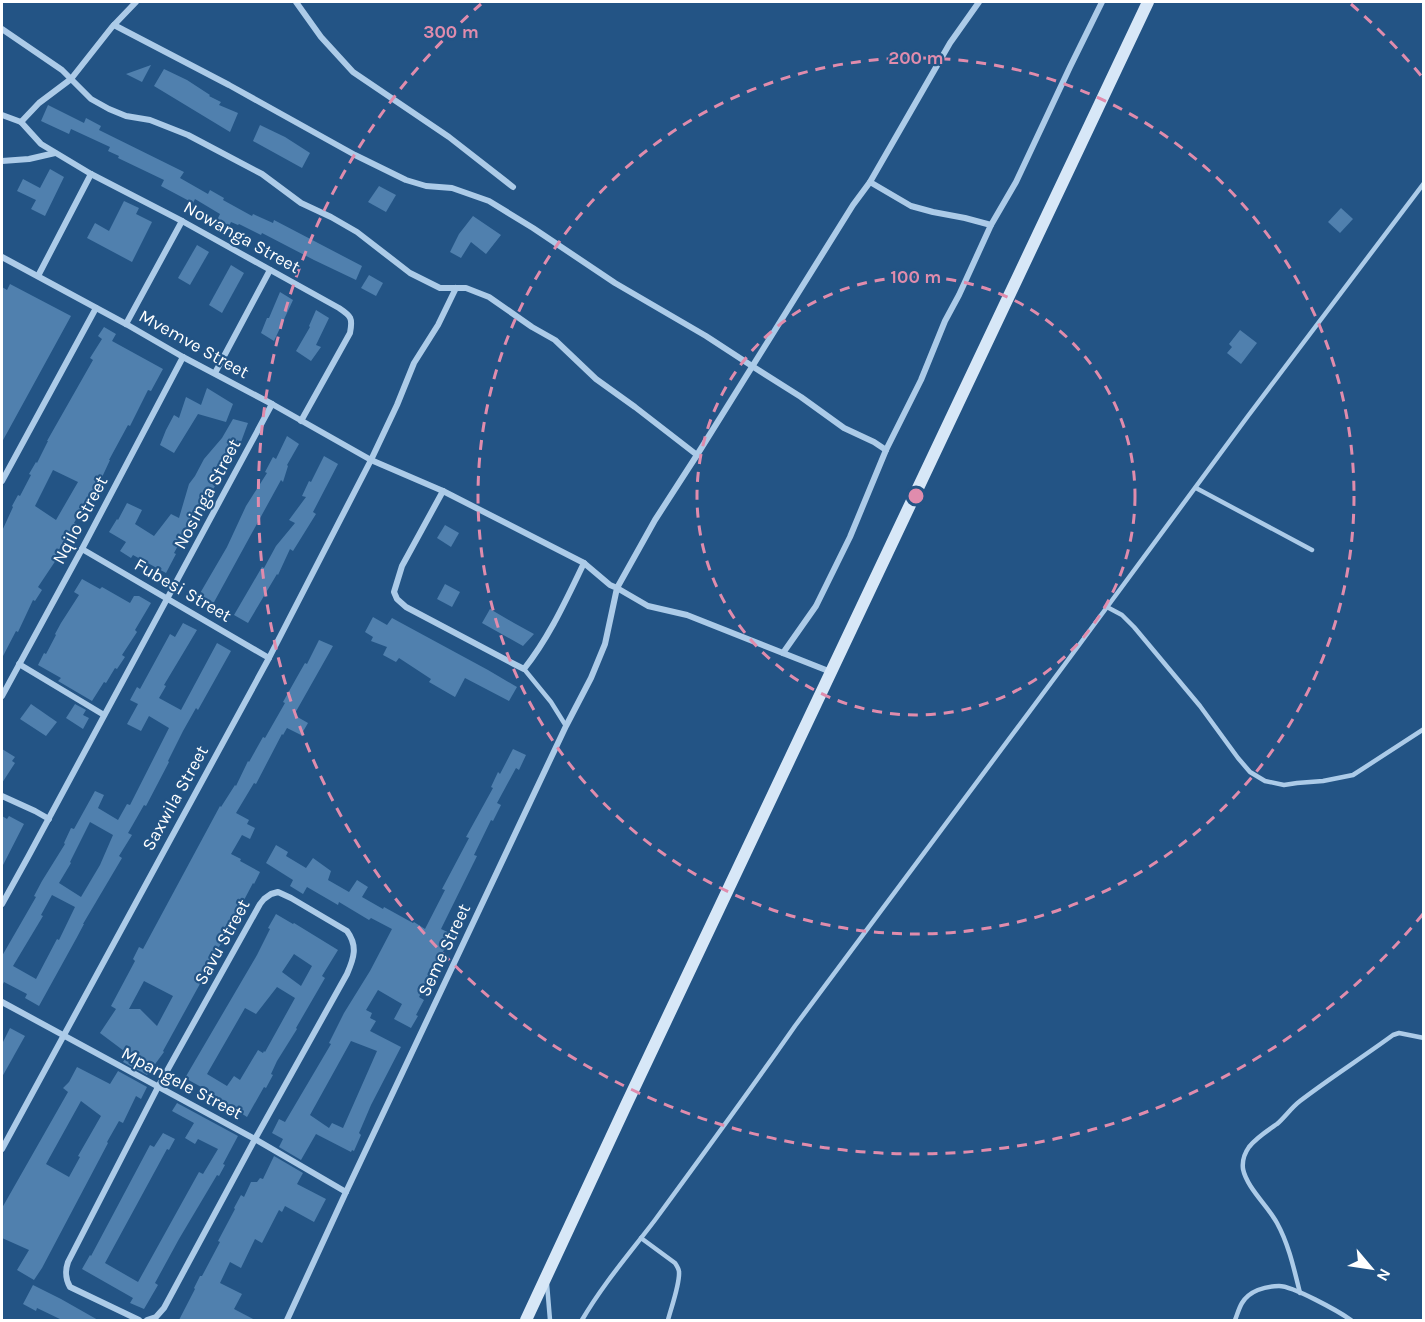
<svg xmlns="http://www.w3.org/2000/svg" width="1425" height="1322" font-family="Karla,sans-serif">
  <rect width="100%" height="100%" fill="#235485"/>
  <!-- building -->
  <g fill="#5080ae" fill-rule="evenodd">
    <path d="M151 65 142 82 126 74Z"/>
    <path d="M164 69 187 80 210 95 209 96 221 102 219 105 238 113 230 132 154 86Z"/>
    <path d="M48 105 84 123 86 118 101 126 99 130 184 172 180 178 208 194 210 190 224 198 223 200 252 216 253 214 273 223 274 220 362 266 356 280 314 260 262 233 261 235 239 224 238 225 231 222 225 234 213 228 220 214 195 199 193 203 161 186 164 180 118 158 119 156 108 151 110 147 71 129 69 134 41 121Z"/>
    <path d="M260 125 285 137 310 153 302 168 253 141Z"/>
    <path d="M50 169 64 177 45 216 31 209 36 200 17 191 23 179 40 188Z"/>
    <path d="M379 186 396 195 386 212 368 202Z"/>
    <path d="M124 201 139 208 136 214 152 222 132 262 87 238 95 223 109 231Z"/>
    <path d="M1341 208 1353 219 1340 233 1328 222Z"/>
    <path d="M473 216 501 235 486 254 471 242 461 258 450 252 459 234Z"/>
    <path d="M197 245 209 252 190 285 178 278Z"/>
    <path d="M231 265 244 273 222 313 209 305Z"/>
    <path d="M369 275 383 283 376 296 361 288Z"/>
    <path d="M10 284 71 316 2 442V287L7 290Z"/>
    <path d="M280 292 293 300 274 341 261 333 267 318H269Z"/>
    <path d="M316 310 329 318 316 345 321 347 311 361 296 351 310 327 309 326Z"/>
    <path d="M104 327 116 334 112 341 163 369 151 391 148 390 130 426 128 425 109 460H110L97 488 96 487 87 504 85 503 74 523 76 524 69 536 67 535 56 555 58 557 38 587 42 590 35 601 33 600 18 632 16 631 2 658V531L13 507 12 506 18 495 20 496 31 475 29 474 36 462 37 463 48 441H47L93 360 90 358 102 339 98 336ZM53 470 78 482 56 520 35 506Z"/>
    <path d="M1240 330 1257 343 1241 364 1227 353 1232 347 1229 344Z"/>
    <path d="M207 388 233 404 226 422 198 414 174 453 160 445 166 430 174 415 179 418 186 397 201 405Z"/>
    <path d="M233 419 248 423 241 442 237 440 228 460 225 459 212 484 215 486 210 495 205 493 195 519 197 520 191 531 187 529 174 553 176 554 166 573 133 555 131 558 120 551 126 542 109 532 117 519 118 520 127 503 142 510 135 524 154 536 171 514 179 518 189 484 195 476 204 459 222 438Z"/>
    <path d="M287 436 299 444 287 465 288 466 283 482 281 480 213 604 199 595 227 547 246 506 267 473 265 472 273 457 276 459Z"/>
    <path d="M324 456 338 464 313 512 316 514 293 551 290 549 278 575 277 574 248 623 234 615 262 567 264 568 276 546 295 523 289 520 306 497 302 496 309 481 311 482Z"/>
    <path d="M445 525 459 533 451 547 437 538Z"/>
    <path d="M82 579 100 589 102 587 130 603 134 596H139L151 603 135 630 137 632 122 655 125 657 117 669 115 668 106 683 104 682 92 701 58 681 61 678 38 665 44 653 46 654 56 635 55 634 61 623 79 595 74 592Z"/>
    <path d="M445 584 460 592 452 607 437 599Z"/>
    <path d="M490 609 514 623 534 634 523 646 482 623Z"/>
    <path d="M373 617 387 625 392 618 488 670 517 687 509 701 465 678 455 697 429 682 431 679 399 658 396 662 383 655 387 647 371 641 373 637 365 632Z"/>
    <path d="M183 623 197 630 164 685 166 686 159 698 181 710 217 643 231 651 198 710 196 708 183 731 168 761 169 762 146 806 144 805 128 833 132 835 119 856 122 858 83 924H84L76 939 39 1006 25 998 27 994 4 982 2 986V956L36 897 34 896 42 881 65 844 64 843 71 828 74 829 95 791 104 795 98 808 118 820 127 804 130 805 169 728 149 716 141 731 127 724 138 704 130 700 137 687 140 689 170 634 175 637ZM90 822 113 835 100 865 81 897 59 883 71 863 70 862ZM52 895 75 907 74 909 59 940 57 939 36 979 13 966 43 916 41 915Z"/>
    <path d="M319 640 333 646 294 715 308 723 301 735 287 728 283 735 282 734 256 784 254 783 236 813 249 820 247 824 255 828 250 839 242 835 231 854 241 859 240 861 260 872 254 884 253 883 234 919 236 921 230 932 228 931 211 961 201 982 163 1051 164 1052 147 1075 123 1062 128 1054 100 1033 116 1009 111 1006 135 961 133 959 139 947 143 949 220 806 221 807 235 785 236 786 248 761 249 762 263 737 265 738 285 703 283 702 297 677 305 663 307 664ZM144 981 173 996 157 1026 140 1009H129Z"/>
    <path d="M31 704 57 722 46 736 20 719Z"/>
    <path d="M75 704 86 710 83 715 89 718 83 729 66 718Z"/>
    <path d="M2 749 15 757 12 761 15 763 2 783Z"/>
    <path d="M513 749 526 755 519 770 516 768 497 803 501 805 493 821 491 820 474 855 477 856 441 929 454 935 448 947 446 946 419 997 424 1000 416 1015 418 1016 411 1028 394 1019 402 1004 378 990 366 1010 372 1013 370 1018 376 1021 370 1031 401 1047 371 1105 359 1133 361 1135 354 1151 352 1150 351 1152 316 1134 301 1160 279 1147 283 1139 272 1133 279 1119 285 1122 331 1044 329 1043 344 1013 370 971 392 929 371 918 369 920 339 902 338 905 307 887 303 894 290 886 293 880 266 863 276 845 288 852 286 856 306 868 313 858 331 871 328 880 349 892 357 880 368 887 362 897 383 909 384 907 413 923 414 922 425 929 445 890 442 889 469 838 466 837 493 788 491 787 498 772 500 774ZM351 1041 377 1051 343 1128 332 1123 329 1128 310 1115Z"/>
    <path d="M2 816 7 819 9 816 24 824 2 867Z"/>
    <path d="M276 914 293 924 294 923 338 950 322 976 325 978 296 1028 297 1029 277 1061 271 1074 273 1075 266 1088 264 1087 247 1117 203 1088 185 1078 257 955 270 929 268 928ZM294 954 312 966 301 986 282 972ZM277 987 295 998 265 1052 264 1051 263 1053 258 1050 240 1080 234 1076 227 1086 207 1074 245 1008 256 1014Z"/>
    <path d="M10 1028 25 1036 2 1077V1044Z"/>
    <path d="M77 1067 110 1084 118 1071 147 1087 141 1099 136 1096 123 1123 119 1121 107 1142 108 1143 42 1268 34 1280 17 1270 29 1250 2 1238V1208L68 1092 63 1088 69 1082ZM81 1101 101 1116 78 1156 80 1157 69 1177 46 1164Z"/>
    <path d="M177 1103 238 1136 223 1164 225 1165 219 1176 217 1175 179 1239 155 1283 158 1285 144 1309 130 1303 133 1298 82 1269 90 1255 91 1256 150 1145 154 1147 163 1133 175 1139 169 1150 167 1149 105 1263 138 1282 199 1172 203 1174 218 1149 198 1139 195 1144 185 1138 194 1123 172 1111Z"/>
    <path d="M274 1156 303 1173 297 1184 326 1199 314 1222 285 1206 282 1212 279 1210 262 1243 255 1239 241 1268 230 1262 220 1283 242 1294 234 1309 255 1320H179L195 1289 194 1288 200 1276H202L220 1242 218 1241 235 1209 234 1208 241 1195 244 1197 251 1182H257L260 1178 263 1179Z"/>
    <path d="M33 1285 61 1299 98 1320H62L37 1308 36 1311 23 1304Z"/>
  </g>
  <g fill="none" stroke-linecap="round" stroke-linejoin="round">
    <!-- service -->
    <g stroke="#accbe8" stroke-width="4.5">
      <path d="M1196 488 1312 550"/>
      <path d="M1107 607 1122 615 1134 627 1200 706 1238 758 1250 772 1265 781 1284 785 1297 783 1323 781 1353 775 1424 729"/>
      <path d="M524 669 551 702 566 726"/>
      <path d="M641 1238 675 1263C677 1266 679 1269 679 1272 680 1284 671 1308 668 1320"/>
      <path d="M547 1284 550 1320"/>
      <path d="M1300 1293C1294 1269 1289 1245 1277 1223 1268 1206 1247 1188 1243 1169 1242 1161 1244 1154 1249 1147 1256 1138 1267 1131 1277 1124 1285 1117 1291 1108 1300 1101 1330 1078 1363 1057 1393 1035L1399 1033 1424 1038"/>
      <path d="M582 1320C603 1284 630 1253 655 1220 702 1156 749 1092 795 1026L1065 664 1248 416 1424 183"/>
      <path d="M1235 1320C1237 1315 1239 1308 1242 1303 1249 1291 1265 1286 1279 1286 1293 1286 1338 1311 1351 1320"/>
    </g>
    <!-- minor -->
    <g stroke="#accbe8" stroke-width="6">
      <path d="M296 2 321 37 353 72 449 137 513 187"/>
      <path d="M114 25 229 85 355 155 406 180 426 186 452 188 489 201 533 228 615 283 706 336 752 366 801 397 844 428 874 442 886 450"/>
      <path d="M2 29 62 70 91 99 109 109 126 116 150 120 188 135 262 174 301 203 331 217 357 232 410 273 440 288H466L489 297 532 327 555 340 596 379 635 407 697 455"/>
      <path d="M2 115 21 122 41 144 91 174 182 221 339 308C351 316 353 318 350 333L301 421"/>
      <path d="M21 122 39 103 71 79 112 27 136 2"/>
      <path d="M2 161 29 159 55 153"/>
      <path d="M870 182 911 206 933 212 965 218 991 225"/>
      <path d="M2 257 126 324 183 357 272 404 371 460 443 491 584 563 610 585 617 588 605 644 591 678 566 726 346 1192 287 1320"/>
      <path d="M38 276 91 174"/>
      <path d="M126 324 182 221"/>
      <path d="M215 373 270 270"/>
      <path d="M2 481 96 308"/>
      <path d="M443 491 402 566 394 592 397 599 406 607 514 664 524 669C550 636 566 600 584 563"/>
      <path d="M82 549 269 658"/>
      <path d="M783 653 816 606 850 537 886 450 921 380 945 321 959 295 991 225 1016 182 1070 67 1102 2"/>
      <path d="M19 664 104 715"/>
      <path d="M831 672 687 615 648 606 617 588 655 520 697 455 853 205 870 182 950 43 979 2"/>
      <path d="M2 696 82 549 183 357"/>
      <path d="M2 796 35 811 49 819"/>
      <path d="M2 904 28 857 272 404"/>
      <path d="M2 1002 255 1139 346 1192"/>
      <path d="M2 1149 269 658 371 460 397 405 414 363 438 325 456 288"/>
      <path d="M139 1320 70 1287C65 1278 65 1271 68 1262L158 1087 260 904 264 899 271 894 278 892 291 898 347 931C358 946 354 958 347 974L255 1139 164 1308 156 1317 147 1320"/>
    </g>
    <!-- secondary -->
    <path stroke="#d7e7f7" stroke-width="12" d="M526 1320 627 1103 1148 2"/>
  </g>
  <!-- distance rings -->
  <g fill="none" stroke="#e08cad" stroke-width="3" stroke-dasharray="10 8">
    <circle cx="916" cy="496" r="219"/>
    <circle cx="916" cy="496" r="438"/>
    <path d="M1423 914A657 657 0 1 1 481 4M1351 4A657 657 0 0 1 1423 78"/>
  </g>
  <g text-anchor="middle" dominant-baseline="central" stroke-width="4.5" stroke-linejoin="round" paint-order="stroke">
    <!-- street labels -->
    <g font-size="18" fill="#fff" stroke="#235485">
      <text transform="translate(242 237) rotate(29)">Nowanga Street</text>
      <text transform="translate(194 344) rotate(29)">Mvemve Street</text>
      <text transform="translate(207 494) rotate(-62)">Nosinga Street</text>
      <text transform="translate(80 520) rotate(-62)">Nqilo Street</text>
      <text transform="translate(183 590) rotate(30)">Fubesi Street</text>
      <text transform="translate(175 798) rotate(-61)">Saxwila Street</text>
      <text transform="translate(222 942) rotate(-61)">Savu Street</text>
      <text transform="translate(444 950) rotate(-65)">Seme Street</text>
      <text transform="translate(182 1083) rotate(28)">Mpangele Street</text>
    </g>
  </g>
  <circle cx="916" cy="496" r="9" fill="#e08cad" stroke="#235485" stroke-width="3"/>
  <g font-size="18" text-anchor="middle" font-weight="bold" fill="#e08cad" stroke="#235485" stroke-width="4.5" stroke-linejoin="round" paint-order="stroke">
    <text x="451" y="38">300 m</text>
    <text x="916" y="64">200 m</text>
    <text x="916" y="283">100 m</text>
  </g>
  <!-- border -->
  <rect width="1425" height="1322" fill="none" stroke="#ffffff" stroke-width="6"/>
  <!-- north arrow -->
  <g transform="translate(1371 1268) rotate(119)" stroke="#235485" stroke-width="4.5" paint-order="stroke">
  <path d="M0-4.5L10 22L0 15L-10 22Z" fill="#ffffff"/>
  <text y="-9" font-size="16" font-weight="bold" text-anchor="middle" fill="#ffffff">N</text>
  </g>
</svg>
